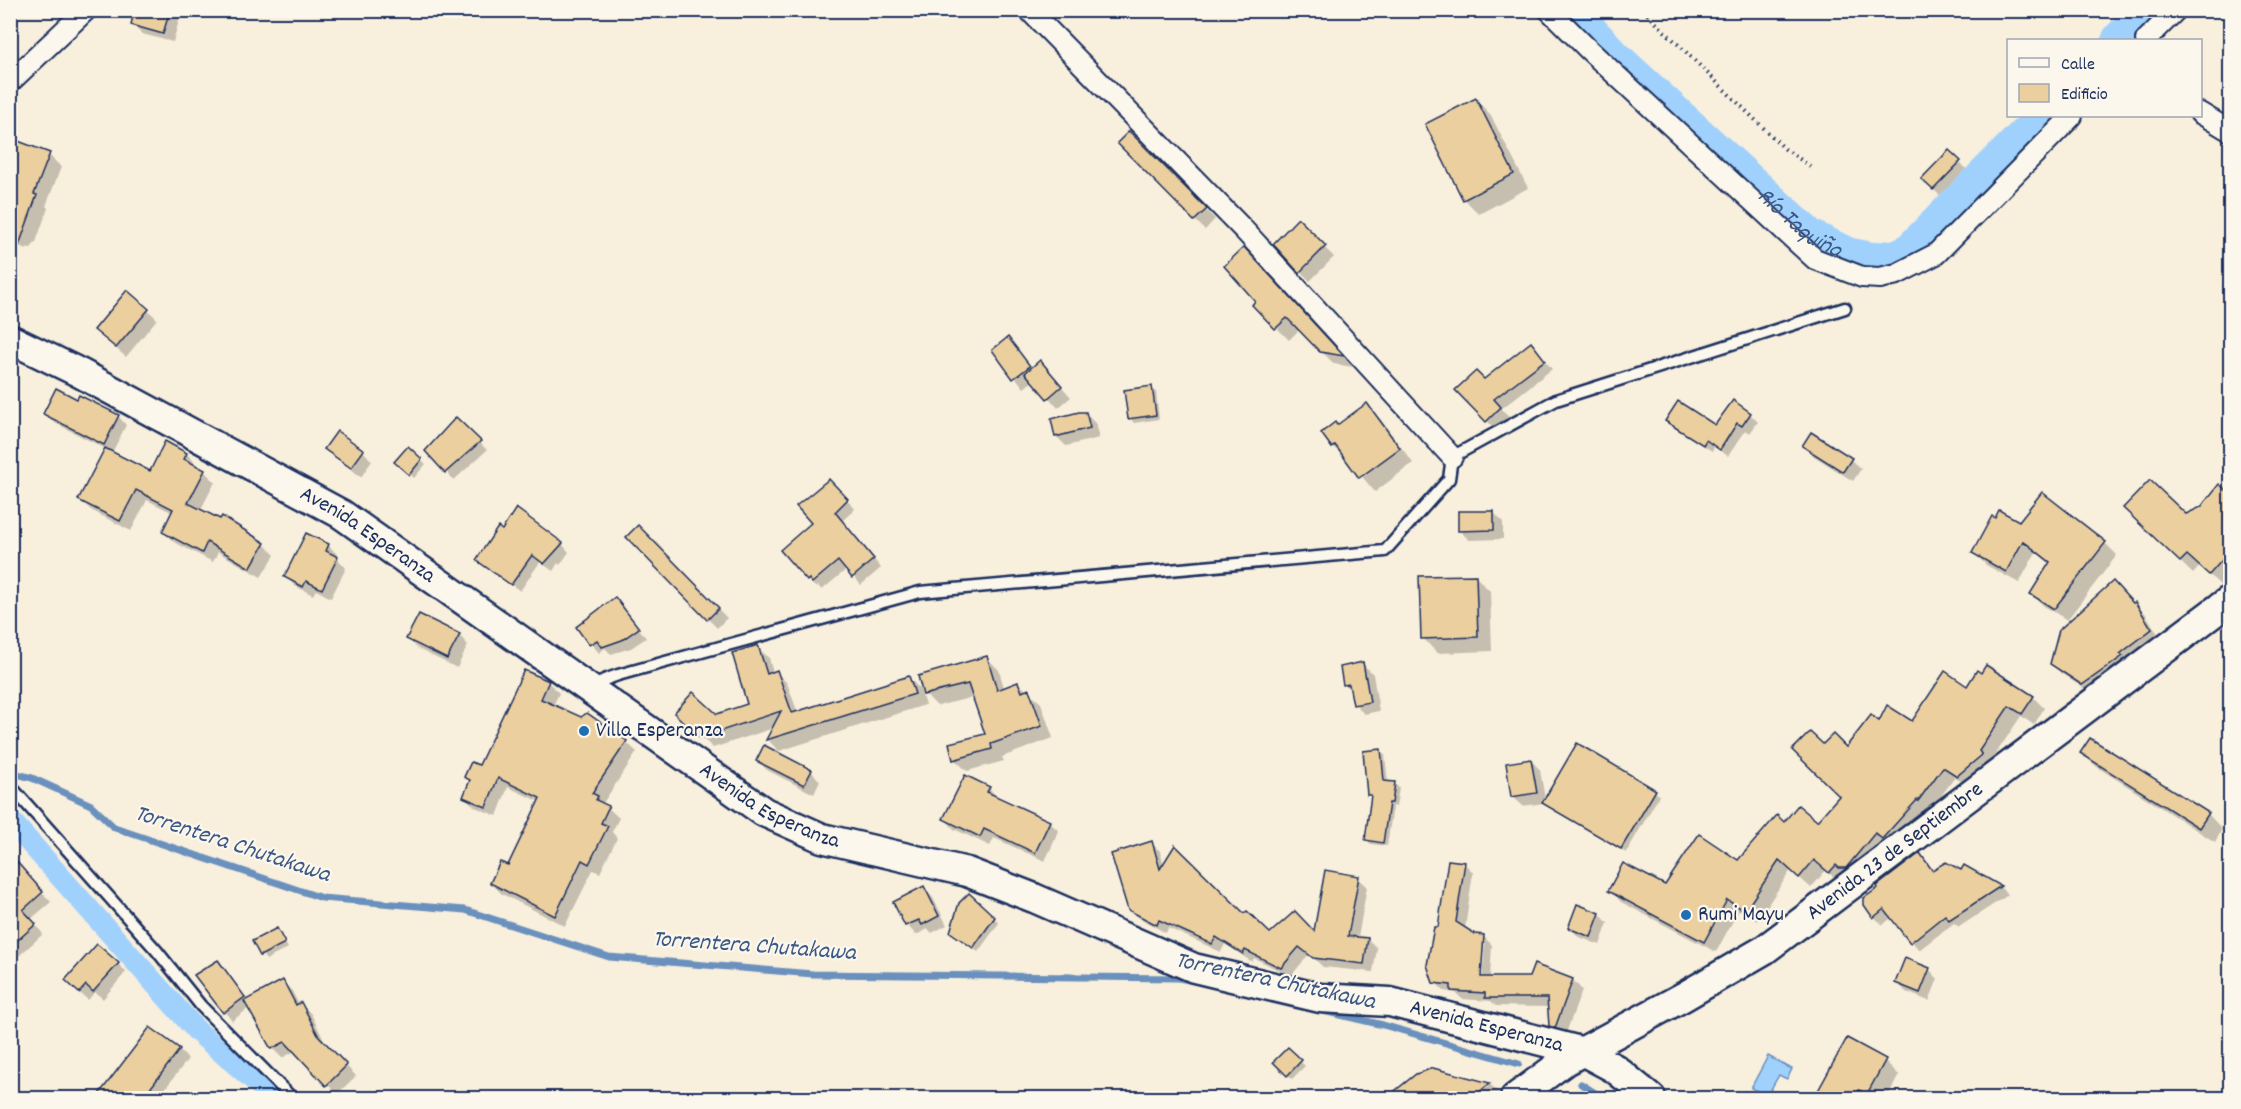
<svg xmlns="http://www.w3.org/2000/svg" width="2241" height="1109" font-family="Dekko,sans-serif">
  <rect width="100%" height="100%" fill="#f8efdd"/>
  <filter id="ink" filterUnits="userSpaceOnUse"><feTurbulence type="fractalNoise" baseFrequency=".0167" numOctaves="2"/><feDisplacementMap in="SourceGraphic" scale="12" xChannelSelector="R" yChannelSelector="G"/><feConvolveMatrix kernelMatrix="1 2 1 2 8 2 1 2 1" color-interpolation-filters="sRGB"/></filter>
  <g filter="url(#ink)">
    <!-- water -->
    <path fill="#a0d1fd" stroke="#6b90bd" stroke-width="1.5" d="M1768 1056 1792 1069 1787 1079 1779 1075 1767 1096 1751 1088Z"/>
    <!-- shadow -->
    <g fill="#0003" fill-rule="evenodd">
      <path d="M136 10H178L181 13 173 42 142 34 132 25Z"/>
      <path d="M1476 100 1490 114 1528 188 1479 214 1464 199Z"/>
      <path d="M1129 133 1215 219 1205 230 1119 143Z"/>
      <path d="M1949 152 1969 172 1943 199 1923 179Z"/>
      <path d="M49 155 61 167 46 206 48 208 36 242 30 249 28 247 26 250 10 239Z"/>
      <path d="M1298 221 1334 257 1310 281 1275 244Z"/>
      <path d="M1256 262 1353 367 1334 364 1300 329 1289 340 1254 305 1257 301Z"/>
      <path d="M148 310 157 319 126 357 105 339Z"/>
      <path d="M1008 339 1032 369 1040 362 1071 397 1058 408 1034 380 1024 388 994 350Z"/>
      <path d="M1531 344 1552 369 1501 409 1509 416 1495 429 1457 390 1484 381Z"/>
      <path d="M1151 388 1156 392 1159 419 1134 423 1130 418Z"/>
      <path d="M78 401 118 416 126 425 112 453 151 473 166 443 187 454 197 465 196 467 204 471 215 482 200 511 264 544 275 555 261 577 218 552 213 562 174 542 163 532 173 513 147 500 131 531 91 510 80 500 106 449 53 422 45 414Z"/>
      <path d="M1367 405 1381 420 1413 463 1375 492 1348 460 1333 447 1338 427Z"/>
      <path d="M1086 414 1096 424 1099 438 1066 446 1056 436Z"/>
      <path d="M1750 414 1758 422 1750 433 1746 430 1728 456 1714 447 1712 451 1675 428 1667 421 1716 427Z"/>
      <path d="M456 419 487 450 454 480 427 451Z"/>
      <path d="M1811 434 1851 460 1861 469 1853 481 1814 456 1804 446Z"/>
      <path d="M326 449 363 451 372 461 361 477Z"/>
      <path d="M408 449 426 464 414 478 401 466Z"/>
      <path d="M2220 486 2230 495V577L2222 587 2200 566 2193 574 2125 508 2185 516 2202 508Z"/>
      <path d="M838 489 855 509 842 521 881 568 861 585 847 569 822 590 818 586 816 588 808 580 813 523Z"/>
      <path d="M1493 512 1503 522V539L1469 540 1459 530Z"/>
      <path d="M2019 523 2105 543 2117 555 2067 620 2044 606 2032 594 2050 564 2036 552 2019 583 1986 565 1974 553Z"/>
      <path d="M638 527 727 618 717 628 628 537Z"/>
      <path d="M307 535 329 546 338 555 337 558 346 568 331 598 316 590 313 595 295 586 286 577Z"/>
      <path d="M562 544 569 552 560 565 558 563 553 571 540 562 520 591 478 560Z"/>
      <path d="M1475 576 1490 591 1492 651 1437 653 1423 638Z"/>
      <path d="M2135 604 2145 613 2161 639 2092 694 2062 674 2052 664Z"/>
      <path d="M623 608 646 638 631 648 611 654 605 648 599 653 578 627Z"/>
      <path d="M459 635 468 645 457 668 418 649 408 639Z"/>
      <path d="M757 647 769 658 773 673 776 672 787 683 798 713 909 678 920 689 925 705 779 751 768 740 774 728 713 748 687 724 749 705Z"/>
      <path d="M987 658 999 670 1004 688 1018 683 1041 703 1053 738 1002 757 1004 761 967 771 954 759 987 735 974 697 937 706 925 694Z"/>
      <path d="M1363 664 1373 674 1379 711 1364 714 1355 704 1353 693 1344 684Z"/>
      <path d="M548 682 559 693 553 706 626 742 637 752 603 803 619 818 612 832 617 838 600 873 593 870 565 926 502 894 491 883 509 867 540 802 508 787 497 816 475 807 465 797 471 782 466 777 479 767Z"/>
      <path d="M1968 688 2033 697 2044 708 2034 725 2021 716 1989 764 1969 787 1955 777 1930 811 1841 884 1826 870 1811 888 1791 870 1757 921 1739 910 1716 952 1621 902 1610 890 1666 887 1738 862 1784 824 1817 823 1841 796 1823 746 1847 749 1879 723H1913Z"/>
      <path d="M1380 751 1385 755 1388 783H1394L1399 788 1396 807 1393 806 1387 846 1371 844 1366 839 1372 797 1369 794Z"/>
      <path d="M2082 753 2208 814 2222 829 2215 842 2097 767Z"/>
      <path d="M1531 760 1540 770 1545 799 1655 791 1659 796 1626 853 1544 803 1523 806 1513 797 1507 765Z"/>
      <path d="M758 761 811 771 820 781 814 794 767 770Z"/>
      <path d="M989 788 998 798 1049 822 1059 831 1045 861 994 838 990 846 954 829 945 819Z"/>
      <path d="M1151 843 1160 851 1164 865 1244 916 1270 935 1316 934 1358 878 1367 886 1358 938 1368 939 1377 948 1373 972 1323 967 1309 954 1291 976 1254 958 1252 962 1225 944 1221 952 1168 928 1166 933 1139 918 1130 909Z"/>
      <path d="M1920 855 1934 871 1962 872 1965 867 2000 887 2008 895 1959 927 1954 923 1919 950 1892 917 1883 925 1874 917Z"/>
      <path d="M10 858 51 902 31 919 43 934 10 964Z"/>
      <path d="M1464 863 1473 872 1465 929 1475 935 1483 936 1492 945 1490 978H1530L1535 966 1573 980 1582 990 1565 1036 1560 1035 1551 1025 1549 1007 1496 1006 1491 1001 1462 999 1456 993 1444 991 1435 982 1439 929ZM1482 941H1485L1482 984H1479Z"/>
      <path d="M924 888 933 898 947 925 932 933 928 929 916 935 907 925 895 903Z"/>
      <path d="M969 895 999 923 978 952 957 936Z"/>
      <path d="M1600 914 1608 923 1600 945 1579 937 1570 928Z"/>
      <path d="M277 929 288 948 266 960 254 942Z"/>
      <path d="M217 961 248 1000 283 982 292 991 299 1005 301 1004 311 1014 327 1046 356 1076 337 1094 295 1051 282 1058 272 1048 249 1008 232 1021 196 975Z"/>
      <path d="M118 964 126 972 103 999 95 992 88 1000 75 989Z"/>
      <path d="M1929 969 1938 979 1929 1001 1906 992 1897 982Z"/>
      <path d="M1848 1040 1885 1061 1899 1075 1887 1098H1816Z"/>
      <path d="M1288 1049 1305 1066 1292 1079 1275 1062Z"/>
      <path d="M179 1050 188 1059 158 1098H103L101 1096Z"/>
      <path d="M1433 1070 1490 1084 1502 1096 1499 1098H1396L1393 1095Z"/>
    </g>
    <g fill="none" stroke-linecap="round" stroke-linejoin="round">
      <!-- stream -->
      <g stroke="#6b90bd" stroke-width="7">
        <path d="M10 772 32 778 91 805 115 828 322 898 465 910 609 957 813 974 1178 978 1189 980"/>
        <path d="M1323 1011 1383 1025 1519 1064"/>
        <path d="M1581 1084 1603 1098"/>
      </g>
      <!-- canal -->
      <path stroke="#a0d1fd" stroke-width="22" d="M10 820 197 1031 275 1098"/>
      <!-- river -->
      <g stroke="#a0d1fd" stroke-width="39">
        <path id="s1" d="M1568 10 1615 60 1809 238 1848 257 1874 262 1906 257 2046 116"/>
        <path d="M2121 40 2151 10"/>
      </g>
    </g>
    <!-- building -->
    <g fill="#eccf9f" stroke="#1b2f5e" stroke-width="1.5">
      <path d="M134 10H170L163 34 131 25Z"/>
      <path d="M1476 98 1514 174 1463 200 1425 124Z"/>
      <path d="M1129 131 1207 209 1194 221 1117 143Z"/>
      <path d="M10 138 50 153 34 194 37 195 13 262H10Z"/>
      <path d="M1949 150 1961 161 1933 190 1921 179Z"/>
      <path d="M1298 218 1326 246 1299 273 1273 244Z"/>
      <path d="M1244 247 1344 356 1320 352 1287 318 1275 329 1252 305 1255 301 1224 266Z"/>
      <path d="M127 290 149 309 116 348 94 330Z"/>
      <path d="M1008 337 1030 366 1013 379 992 350Z"/>
      <path d="M1531 342 1545 360 1494 399 1501 407 1486 422 1455 390 1476 371 1484 379Z"/>
      <path d="M1040 360 1062 386 1047 399 1025 373Z"/>
      <path d="M1152 386 1156 415 1128 419 1124 390Z"/>
      <path d="M56 388 77 399 79 395 119 415 104 445 43 414Z"/>
      <path d="M1733 400 1751 413 1742 426 1737 423 1720 450 1706 440 1703 445 1665 421 1678 401 1715 425Z"/>
      <path d="M1367 403 1400 448 1359 478 1335 445 1332 448 1321 433 1335 422 1337 425Z"/>
      <path d="M1079 412H1086L1090 428 1055 437 1051 419Z"/>
      <path d="M456 417 481 441 445 473 425 451Z"/>
      <path d="M337 431 364 450 351 468 324 449Z"/>
      <path d="M1811 432 1852 458 1843 472 1802 446Z"/>
      <path d="M165 441 187 453 184 459 205 470 188 503 220 519 222 516 265 543 250 568 207 542 202 553 162 532 173 509 136 490 120 521 78 500 105 448 150 471Z"/>
      <path d="M408 446 422 459 409 475 394 462Z"/>
      <path d="M829 479 848 499 835 512 874 559 852 578 838 561 812 583 809 579 807 581 780 550 811 523 796 506Z"/>
      <path d="M2150 480 2186 514 2201 507 2219 484 2230 493V551L2209 575 2187 555 2180 562 2123 508Z"/>
      <path d="M2042 492 2106 542 2054 609 2030 594 2050 562 2023 541 2006 572 1972 553 1992 516 1995 518 1999 510 2019 521Z"/>
      <path d="M516 508 563 543 544 564 532 555 511 585 476 560 498 527 502 530Z"/>
      <path d="M1458 511H1494V530L1458 531Z"/>
      <path d="M638 525 719 608 707 620 626 537Z"/>
      <path d="M306 533 329 544 326 551 338 557 322 589 306 581 303 587 284 577Z"/>
      <path d="M1476 575 1478 637 1421 639 1419 576Z"/>
      <path d="M2113 581 2133 603 2135 602 2152 629 2120 654 2123 656 2082 685 2050 664 2059 630Z"/>
      <path d="M615 597 639 628 622 640 602 647 597 640 589 645 576 627Z"/>
      <path d="M419 614 460 634 447 659 406 639Z"/>
      <path d="M758 645 767 674 777 670 792 713 909 676 915 694 766 740 781 711 700 738 674 713 693 692 717 714 747 704 732 653Z"/>
      <path d="M987 656 997 690 1018 682 1022 692 1029 689 1042 726 991 744 992 749 953 760 949 743 985 734 968 684 923 695 918 676Z"/>
      <path d="M1363 662 1370 702 1353 705 1349 684 1343 685 1340 667Z"/>
      <path d="M1986 665 2034 696 2022 714 2009 706 1979 751 1982 755 1957 776 1943 767 1918 801 1917 800 1882 839 1875 833 1846 868H1839L1836 865 1829 873 1814 860 1799 878 1779 860 1745 911 1727 900 1704 942 1608 891 1623 863 1665 885 1699 834 1738 860 1777 815 1784 822 1798 805 1817 821 1839 796 1792 750 1810 732 1823 744 1833 734 1846 747 1871 715 1879 721 1887 705 1912 721 1945 671 1967 686 1977 670 1981 673Z"/>
      <path d="M524 670 549 681 541 699 581 717 587 713 627 741 592 793 598 796 596 800 609 806 601 823 608 826 589 864 582 860 555 916 490 883 500 862 508 865 540 798 498 778 486 807 463 797 470 780 464 777 471 762 479 765Z"/>
      <path d="M2090 738 2209 813 2199 828 2080 753Z"/>
      <path d="M1577 743 1656 790 1621 849 1542 803Z"/>
      <path d="M764 745 812 770 804 785 756 761Z"/>
      <path d="M1381 749 1384 781 1395 782 1392 803H1389L1383 843 1365 840 1371 795H1367L1363 751Z"/>
      <path d="M1531 759 1537 793 1511 797 1506 763Z"/>
      <path d="M965 775 990 787 987 792 1050 821 1035 853 984 829 980 837 943 819Z"/>
      <path d="M1152 841 1160 869 1175 845 1244 913 1247 911 1270 933 1295 911 1314 931 1325 870 1359 876 1348 936 1368 938 1364 964 1313 958 1299 947 1281 968 1245 950 1243 954 1216 937 1212 944 1159 920 1157 925 1128 910 1111 854Z"/>
      <path d="M1920 853 1932 870 1946 862 1961 870 1964 865 2001 886 1949 920 1945 915 1910 943 1884 909 1873 918 1864 905V898L1878 888 1877 886Z"/>
      <path d="M10 854 43 892 23 910 36 924 10 947Z"/>
      <path d="M1448 860 1465 862 1456 922 1475 934 1484 935 1481 977H1529L1534 964 1573 979 1555 1028 1549 1026 1547 998H1485V993L1451 991V985L1433 983 1427 965 1434 927H1438Z"/>
      <path d="M924 886 939 916 922 925 919 920 905 926 893 902Z"/>
      <path d="M969 893 995 917 973 948 950 932 959 903Z"/>
      <path d="M1577 904 1600 913 1591 937 1568 928Z"/>
      <path d="M277 928 285 943 260 956 252 941Z"/>
      <path d="M97 944 119 963 93 992 86 985 79 993 65 980Z"/>
      <path d="M1905 958 1930 968 1920 993 1895 983Z"/>
      <path d="M218 960 245 997 223 1013 194 975Z"/>
      <path d="M283 980 296 1005 301 1002 318 1035 347 1065 326 1086 285 1042 271 1049 244 1001Z"/>
      <path d="M150 1027 180 1049 143 1098H96Z"/>
      <path d="M1847 1038 1886 1059 1867 1094 1859 1090 1855 1098H1814Z"/>
      <path d="M1288 1047 1302 1060 1287 1076 1273 1062Z"/>
      <path d="M1433 1068 1490 1083 1472 1098H1432L1419 1093 1412 1098H1386L1416 1074Z"/>
    </g>
    <g fill="none" stroke-linecap="round" stroke-linejoin="round">
      <!-- lane casing -->
      <g stroke="#1b2f5e" stroke-width="15">
        <g id="lane">
          <path d="M593 691 604 680 618 675 920 592 1385 551 1449 479 1452 457 1556 400 1845 308"/>
          <path d="M10 789 15 791 157 951 201 1006 292 1098"/>
        </g>
      </g>
      <!-- street casing -->
      <g stroke="#1b2f5e" stroke-width="24">
        <g id="street">
          <path d="M1029 10 1243 229 1452 457"/>
          <path d="M1549 10 1589 50 1815 259 1862 277 1880 278 1897 274 1936 254 2072 116"/>
          <path d="M2146 40 2176 10"/>
          <path d="M10 82 86 10"/>
          <path d="M2200 113 2230 131"/>
        </g>
      </g>
      <!-- secondary casing -->
      <g stroke="#1b2f5e" stroke-width="33">
        <g id="secondary">
          <path id="s2" d="M10 339 78 372 341 514 764 812 822 838 967 872 1034 898 1194 968 1320 998 1390 1002 1584 1052 1614 1068 1651 1098"/>
          <path id="s3" d="M1515 1098 1565 1061 1683 997 1764 950 2230 600"/>
        </g>
      </g>
      <!-- path -->
      <path stroke="#1b2f5e" stroke-width="4" stroke-dasharray="1.5 4.5" stroke-linecap="butt" d="M1643 10 1785 149 1810 166"/>
      <!-- lane -->
      <use href="#lane" stroke="#fbf7ec" stroke-width="10"/>
      <!-- street -->
      <use href="#street" stroke="#fbf7ec" stroke-width="20"/>
      <!-- secondary -->
      <use href="#secondary" stroke="#fbf7ec" stroke-width="28"/>
    </g>
  </g>
  <!-- markers -->
  <g fill="#1f6fb2" stroke="#fbf7ec" stroke-width="2">
    <circle cx="584" cy="731" r="6"/>
    <circle cx="1686" cy="915" r="6"/>
  </g>
  <g text-anchor="middle" dominant-baseline="central" stroke-width="4.5" stroke-linejoin="round" paint-order="stroke">
    <!-- street labels -->
    <g font-size="22" fill="#1b2f5e" stroke="#fbf7ec">
      <text stroke="none"><textPath href="#s2" startOffset="408">Avenida Esperanza</textPath></text>
      <text stroke="none"><textPath href="#s2" startOffset="894">Avenida Esperanza</textPath></text>
      <text stroke="none"><textPath href="#s3" startOffset="454">Avenida 23 de Septiembre</textPath></text>
      <text stroke="none"><textPath href="#s2" startOffset="1650">Avenida Esperanza</textPath></text>
    </g>
    <!-- poi labels -->
    <g font-size="22" fill="#1b2f5e" stroke="#fbf7ec" text-anchor="start">
      <text x="596" y="731">Villa Esperanza</text>
      <text x="1698" y="915">Rumi Mayu</text>
    </g>
    <!-- water labels -->
    <g font-size="24" font-style="italic" fill="#3c5886" stroke="#fbf7ec">
      <text stroke="none"><textPath href="#s1" startOffset="316">Río Taquiña</textPath></text>
      <text transform="translate(232 845) rotate(18)">Torrentera Chutakawa</text>
      <text transform="translate(754 947) rotate(4)">Torrentera Chutakawa</text>
      <text transform="translate(1275 982) rotate(12)">Torrentera Chutakawa</text>
    </g>
  </g>
  <!-- margin -->
  <rect width="2241" height="1109" fill="none" stroke="#fbf7ec" stroke-width="36"/>
  <rect x="18" y="18" width="2205" height="1073" fill="none" stroke="#1b2f5e" stroke-width="2" filter="url(#ink)"/>
  <!-- legend -->
  <rect x="2007" y="39" width="195" height="78" fill="#fbf7ec" stroke="#a1a7b3" stroke-width="1.5"/>
  <rect x="2019" y="58" width="30" height="9" fill="#fbf7ec" stroke="#a1a7b3" stroke-width="1.5"/>
  <text x="2061" y="69" font-size="18" fill="#1b2f5e">Calle</text>
  <rect x="2019" y="84" width="30" height="18" fill="#eccf9f" stroke="#a1a7b3" stroke-width="1.5"/>
  <text x="2061" y="99" font-size="18" fill="#1b2f5e">Edificio</text>
</svg>
